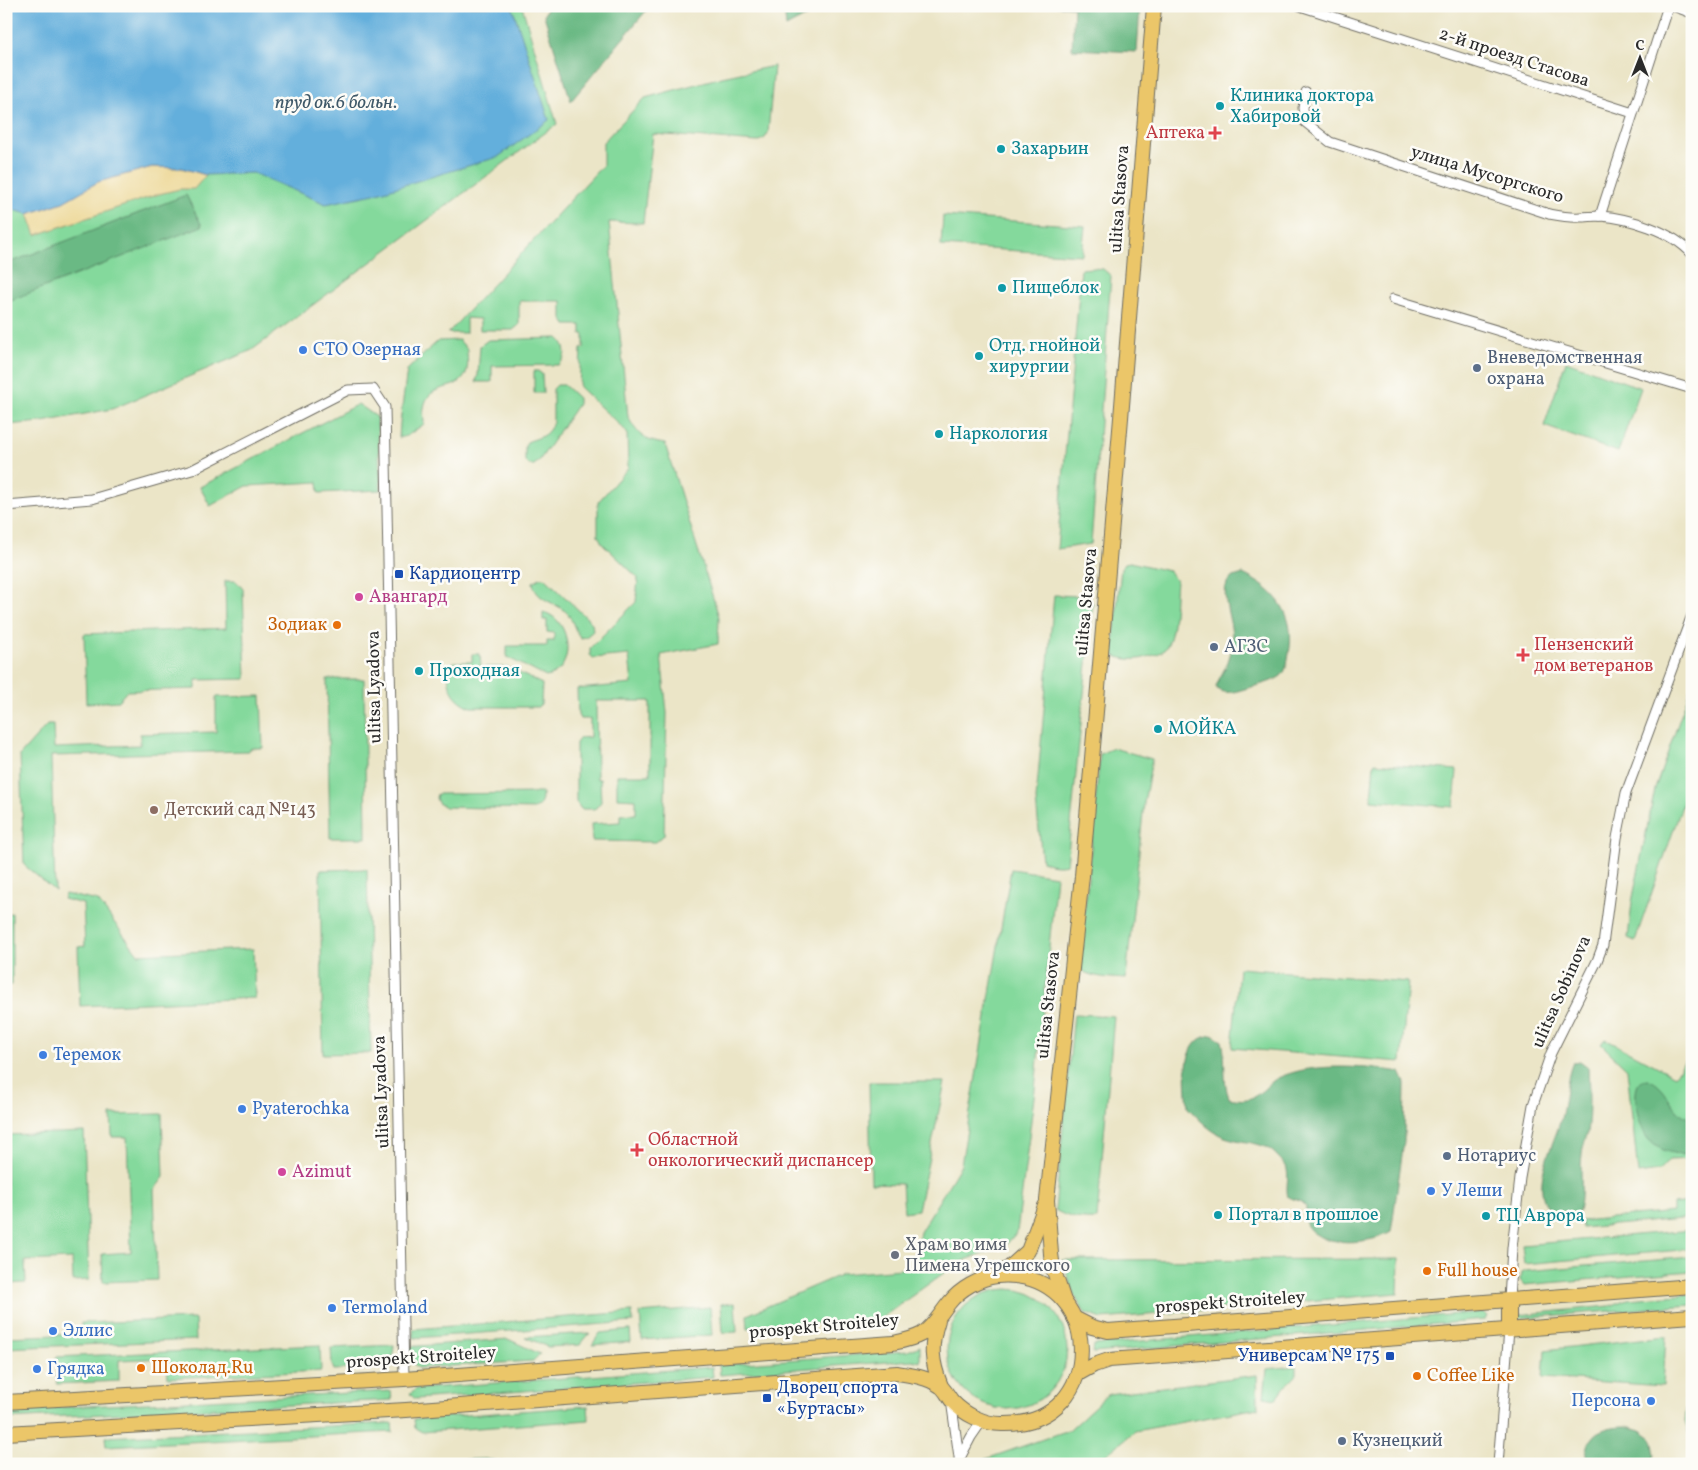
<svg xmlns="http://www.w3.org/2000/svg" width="1698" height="1470" font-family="Vollkorn,serif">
  <rect width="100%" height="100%" fill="#fdfcf7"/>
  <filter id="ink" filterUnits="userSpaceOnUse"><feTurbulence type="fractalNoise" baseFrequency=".02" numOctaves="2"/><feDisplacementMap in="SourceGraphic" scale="10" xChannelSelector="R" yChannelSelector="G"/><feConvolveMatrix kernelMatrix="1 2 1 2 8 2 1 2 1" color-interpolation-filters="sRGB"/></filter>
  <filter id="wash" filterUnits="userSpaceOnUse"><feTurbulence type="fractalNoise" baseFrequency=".0096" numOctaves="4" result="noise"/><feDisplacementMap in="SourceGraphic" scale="20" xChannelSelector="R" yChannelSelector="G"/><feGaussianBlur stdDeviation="1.12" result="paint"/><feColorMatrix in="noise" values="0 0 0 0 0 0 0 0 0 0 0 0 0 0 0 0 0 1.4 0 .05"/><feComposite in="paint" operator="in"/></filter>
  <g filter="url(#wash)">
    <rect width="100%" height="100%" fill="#ebe5c7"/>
    <!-- green -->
    <g fill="#84d99c" stroke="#588264">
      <path d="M6 6H522L557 124 252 350 112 409 42 422 6 425Z"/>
      <path d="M774 66 768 133 765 138 758 142 653 134 643 223 609 222 628 417C638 435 644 441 665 444L719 617 718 644 661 655 667 713 664 835 656 842 592 841 591 824 620 822V815L636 814V799L617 798V775H650V701H596L597 779H600L601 802 595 809H581L576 802V743L580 738 590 737V719H580L578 715 577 689 632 684 629 655 593 658 590 655V648L636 602 638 578 602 543 598 535V502L628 468 627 433 624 429 579 387 581 349 584 348V334H581V325H566L562 318V301H519V325L513 330H480V319L466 318V333H448L603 165V142L645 98 722 77Z"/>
      <path d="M943 216 1085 226 1082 255 941 246Z"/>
      <path d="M1092 268 1103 269 1111 276 1091 544 1057 549 1081 269Z"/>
      <path d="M558 338C567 345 567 359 558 365L492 366V382H476L478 375 480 346 488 340Z"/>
      <path d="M459 340 467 349C467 357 469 366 466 373 459 394 428 380 424 408 423 413 424 418 424 424L407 436 399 438 400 423 407 370 438 341Z"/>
      <path d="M1566 361 1641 388 1618 452 1544 426Z"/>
      <path d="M534 371H538L542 374 543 393H534Z"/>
      <path d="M557 385H564L578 398V404L539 461 534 465H529L525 461V446L527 442C539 437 548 437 553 422V389Z"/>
      <path d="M358 404 377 417 381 490 319 493 318 482 247 486 210 506 200 487Z"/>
      <path d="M1130 562 1169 571 1176 581C1174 598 1176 637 1164 650 1161 653 1155 655 1150 656 1137 661 1125 660 1112 655L1121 569 1125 563Z"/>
      <path d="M540 578H545L592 623 593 631 586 637 581 638C573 630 573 617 565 611 553 601 535 600 533 582Z"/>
      <path d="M225 581H236L243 589 246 679 196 680V689L127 691 118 701 86 703 84 634 226 628Z"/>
      <path d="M1054 595 1081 596 1093 603 1067 864C1058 866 1050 865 1042 861L1036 800Z"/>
      <path d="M543 612C573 619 576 672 546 677L507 657V646H547V641H554V633L547 632V620H543Z"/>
      <path d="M472 654H480L481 667H507L542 684 541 704 538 707H471C452 699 447 685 448 666L454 662H472Z"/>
      <path d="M327 679H364L366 838H330Z"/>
      <path d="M1692 684V777L1635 941 1628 938 1632 902 1655 789Z"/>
      <path d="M261 696 263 748H252L248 751 51 756 55 891 24 865 20 755 47 725H53L54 748 140 745V734L216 732V697Z"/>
      <path d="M1113 748 1152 759 1144 803 1126 979C1115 978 1089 978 1082 970 1077 965 1081 936 1082 929 1090 871 1094 812 1100 754Z"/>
      <path d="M1374 763 1457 770 1454 807 1371 800Z"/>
      <path d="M542 793C542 801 542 805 534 809L445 807 438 803 436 798 437 794Z"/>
      <path d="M367 869 371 1053 323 1054 320 870Z"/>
      <path d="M1011 869 1056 876 1035 1089 1017 1232 1005 1246 968 1259 952 1267 880 1319 748 1328 747 1315 842 1274 913 1268 920 1232 961 1165Z"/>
      <path d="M65 894 98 901 138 954 253 949 255 998 80 1006 78 947 85 946 83 904 63 899Z"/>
      <path d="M12 913V985H6V914Z"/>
      <path d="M1239 968 1408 982 1401 1062 1232 1048Z"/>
      <path d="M1074 1014 1114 1016 1097 1219C1081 1220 1068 1218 1055 1210Z"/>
      <path d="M1605 1039 1675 1076 1692 1049V1159L1669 1160 1659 1171 1638 1174 1627 1069 1601 1044Z"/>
      <path d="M869 1082H945L918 1210 904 1212 902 1184 871 1183Z"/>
      <path d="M162 1114 164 1177 154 1190 157 1280 103 1282 102 1254 131 1252 127 1137H112L111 1115Z"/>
      <path d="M84 1132 89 1280 73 1281 72 1259 25 1261 26 1283 6 1284V1135Z"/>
      <path d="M1692 1202V1218L1582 1228 1581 1221 1673 1212V1204Z"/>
      <path d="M1692 1230V1249L1524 1264 1522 1245Z"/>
      <path d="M1692 1257V1271L1524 1285 1520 1280 1521 1273 1525 1271Z"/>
      <path d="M1399 1259 1398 1293 1102 1319 1085 1313 1074 1295 1062 1260Z"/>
      <circle cx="1007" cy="1349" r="60"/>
      <path d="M1692 1294V1305L1518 1318V1315L1610 1306 1628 1299Z"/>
      <path d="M735 1303 737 1332 723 1333 721 1304Z"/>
      <path d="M710 1307 712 1335 642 1340 640 1313Z"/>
      <path d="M632 1312 633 1322 414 1338 413 1329Z"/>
      <path d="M1483 1312 1487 1316 1485 1320 1093 1353 1094 1345Z"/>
      <path d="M195 1319 196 1340 6 1348V1337L81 1334V1323Z"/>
      <path d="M630 1330 631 1342 592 1345 600 1333Z"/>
      <path d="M590 1333 580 1345 548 1347 525 1337Z"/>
      <path d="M1666 1336 1663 1386 1543 1378 1545 1350Z"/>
      <path d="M508 1339 540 1354 533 1361 418 1368 409 1358 406 1347Z"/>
      <path d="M320 1345 321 1371 168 1378 167 1358 119 1360V1381L57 1384 56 1357Z"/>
      <path d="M394 1345 392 1367 334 1370 332 1365 331 1348Z"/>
      <path d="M920 1346V1362L913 1360 720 1375 719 1365 908 1351Z"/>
      <path d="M1296 1366V1376L1284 1388 1276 1399 1264 1397 1267 1369Z"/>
      <path d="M712 1367 713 1377 415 1399 410 1394 416 1389Z"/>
      <path d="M1257 1375 1258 1408 1135 1431 1095 1464H972L1069 1430 1108 1394Z"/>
      <path d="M391 1391 392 1400 6 1419V1410Z"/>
      <path d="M1688 1394 1692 1395V1443L1685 1422Z"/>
      <path d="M588 1406 589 1420 422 1432 415 1428 414 1419Z"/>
      <path d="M392 1423 393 1432 106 1446 105 1437Z"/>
      <path d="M486 1459 512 1464H446V1460Z"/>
    </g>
    <!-- forest -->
    <g fill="#6bb984" stroke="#4b7258">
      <path d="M548 6H650L571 101 544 15Z"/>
      <path d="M784 6H815L814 12 786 27Z"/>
      <path d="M1057 6H1140L1137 52 1072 49 1074 7Z"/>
      <path d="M186 195 202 226 6 302V264Z"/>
      <path d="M1243 574C1278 591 1296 615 1289 654 1287 662 1287 670 1281 676 1273 682 1258 685 1248 688 1237 691 1229 695 1218 690L1216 687C1218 680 1221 676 1224 670 1230 660 1232 648 1232 636 1232 622 1221 596 1227 583 1230 577 1237 576 1243 574Z"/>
      <path d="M1212 1035 1222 1041C1227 1060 1222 1080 1229 1098 1253 1103 1257 1095 1273 1081 1278 1077 1288 1074 1295 1072 1322 1064 1372 1067 1400 1072L1405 1083 1404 1141 1391 1232C1372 1244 1321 1248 1307 1226 1304 1221 1306 1213 1306 1207L1301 1202 1288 1197C1285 1187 1290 1177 1286 1166 1284 1163 1281 1160 1278 1157 1264 1140 1244 1144 1225 1137 1210 1132 1199 1119 1188 1108 1187 1088 1181 1053 1200 1039 1203 1037 1208 1036 1212 1035Z"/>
      <path d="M1580 1061 1588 1067C1589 1088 1590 1112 1587 1133 1586 1140 1582 1147 1582 1155 1579 1176 1585 1196 1577 1216 1568 1220 1560 1220 1552 1213 1528 1189 1553 1147 1560 1122 1566 1102 1565 1081 1573 1062Z"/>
      <path d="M1647 1079C1669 1086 1669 1111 1692 1120V1155C1677 1155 1660 1152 1649 1140 1640 1131 1630 1092 1640 1082 1641 1081 1646 1079 1647 1079Z"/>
      <path d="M1627 1426 1641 1430 1652 1438 1655 1455 1651 1464H1585C1587 1435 1599 1426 1627 1426Z"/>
    </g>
    <!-- sand -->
    <path fill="#eeda9e" stroke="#8c8264" d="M152 167 182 168 206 175 194 189H180L159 194 36 235 28 214 63 202 98 182Z"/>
    <!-- water -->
    <path fill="#64afdc" stroke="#486d84" d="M6 6H512L549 120 498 157 374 194 326 204 253 173 206 175 182 168 152 167 98 182 63 202 28 214 13 210 6 211Z"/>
  </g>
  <g filter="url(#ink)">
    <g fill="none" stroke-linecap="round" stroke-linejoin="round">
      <!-- minor casing -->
      <g stroke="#6e6c62" stroke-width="11">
        <g id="minor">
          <path d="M1300 6 1633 113"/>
          <path d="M1673 6 1692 13"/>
          <path d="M1306 92 1303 108 1305 122 1330 142 1549 214C1560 216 1570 218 1580 217 1587 217 1593 216 1600 216 1629 218 1672 231 1692 254"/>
          <path d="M1600 216 1668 6"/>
          <path d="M1393 299 1692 389"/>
          <path d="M6 506 92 499 192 470 348 390 373 389 385 407 404 1379"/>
          <path d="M1509 1300 1512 1248 1520 1178 1533 1105 1551 1053 1597 961 1603 945 1617 838 1626 793 1692 615"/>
          <path d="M951 1400 960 1464"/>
          <path d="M959 1460 971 1437 982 1421"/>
          <path d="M1498 1464 1509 1330"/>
        </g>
      </g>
      <!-- primary casing -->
      <g stroke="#6e6c62" stroke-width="16">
        <g id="primary">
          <path d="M997 1275 1009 1268 1028 1251 1045 1206"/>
          <path d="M1064 1301 1053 1268 1051 1254 1047 1200 1082 876 1121 418 1154 6"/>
          <path d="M1074 1318 1092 1327 1108 1331 1692 1286"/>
          <path d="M938 1320C930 1345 931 1361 941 1386"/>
          <path d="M1509 1330V1300"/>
          <path d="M1078 1374 1094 1365 1109 1360 1692 1316"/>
          <path d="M6 1402 404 1379 893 1343C903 1341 913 1339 922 1334 934 1326 940 1314 949 1303 960 1289 979 1278 997 1276 1106 1267 1110 1427 1002 1424 983 1424 964 1414 952 1401 948 1396 945 1389 940 1386 928 1377 911 1375 897 1373L406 1410 6 1433"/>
        </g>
      </g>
      <!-- minor -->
      <use href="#minor" stroke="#fff" stroke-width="9"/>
      <!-- primary -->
      <use href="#primary" stroke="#ebc669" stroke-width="14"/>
    </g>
  </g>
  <!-- markers -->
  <g fill="#0f9aa8" stroke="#fdfcf7" stroke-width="2">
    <circle cx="1220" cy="106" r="5"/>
    <circle cx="1001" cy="149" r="5"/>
    <circle cx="1002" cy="288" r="5"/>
    <circle cx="979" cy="356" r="5"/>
    <circle cx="939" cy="434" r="5"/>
    <circle cx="419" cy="671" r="5"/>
    <circle cx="1158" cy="729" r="5"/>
    <circle cx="1218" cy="1215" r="5"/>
    <circle cx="1486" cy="1216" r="5"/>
  </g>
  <g fill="#e0444e" stroke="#fdfcf7" stroke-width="2">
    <path d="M1212.5 125.5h5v5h5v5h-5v5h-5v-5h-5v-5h5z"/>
    <path d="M1520.5 647.5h5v5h5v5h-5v5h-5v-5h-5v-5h5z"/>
    <path d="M634.5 1142.5h5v5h5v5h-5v5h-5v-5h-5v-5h5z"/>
  </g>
  <g fill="#3f7fe0" stroke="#fdfcf7" stroke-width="2">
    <circle cx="303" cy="350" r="5"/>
    <circle cx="43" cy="1055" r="5"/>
    <circle cx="242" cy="1109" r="5"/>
    <circle cx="1431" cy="1191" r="5"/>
    <circle cx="332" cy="1308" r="5"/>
    <circle cx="53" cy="1331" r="5"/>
    <circle cx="37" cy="1369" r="5"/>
    <circle cx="1651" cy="1401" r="5"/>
  </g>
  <g fill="#5c6f8a" stroke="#fdfcf7" stroke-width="2">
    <circle cx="1477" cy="368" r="5"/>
    <circle cx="1214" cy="647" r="5"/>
    <circle cx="1447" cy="1156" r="5"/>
    <circle cx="1342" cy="1441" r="5"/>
  </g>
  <g fill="#1a4fb4" stroke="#fdfcf7" stroke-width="2">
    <rect x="394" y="569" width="10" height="10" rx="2.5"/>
    <rect x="1385" y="1351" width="10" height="10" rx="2.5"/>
    <rect x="762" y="1393" width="10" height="10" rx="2.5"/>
  </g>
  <g fill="#d1479c" stroke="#fdfcf7" stroke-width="2">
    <circle cx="359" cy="597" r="5"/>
    <circle cx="282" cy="1172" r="5"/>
  </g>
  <g fill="#e8710a" stroke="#fdfcf7" stroke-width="2">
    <circle cx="337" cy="625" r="5"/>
    <circle cx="1427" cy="1271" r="5"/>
    <circle cx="141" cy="1368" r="5"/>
    <circle cx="1417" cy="1376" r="5"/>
  </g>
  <circle fill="#8d6e63" stroke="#fdfcf7" stroke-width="2" cx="154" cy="810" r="5"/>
  <circle fill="#6b7280" stroke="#fdfcf7" stroke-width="2" cx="895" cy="1255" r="5"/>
  <g text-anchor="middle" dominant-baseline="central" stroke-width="5" stroke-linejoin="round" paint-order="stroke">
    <!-- street labels -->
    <g font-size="18" fill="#2b2b2b" stroke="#fdfcf7">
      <text transform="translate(1514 58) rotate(18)">2-й проезд Стасова</text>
      <text transform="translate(1487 175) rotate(17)">улица Мусоргского</text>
      <text transform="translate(1120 199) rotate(-86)">ulitsa Stasova</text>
      <text transform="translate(1087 602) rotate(-85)">ulitsa Stasova</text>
      <text transform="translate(375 687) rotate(-91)">ulitsa Lyadova</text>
      <text transform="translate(1562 992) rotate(-66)">ulitsa Sobinova</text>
      <text transform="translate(1049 1005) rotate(-84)">ulitsa Stasova</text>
      <text transform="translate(382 1092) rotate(-92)">ulitsa Lyadova</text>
      <text transform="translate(1230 1303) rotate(-4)">prospekt Stroiteley</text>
      <text transform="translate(824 1327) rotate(-5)">prospekt Stroiteley</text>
      <text transform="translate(421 1358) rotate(-4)">prospekt Stroiteley</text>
    </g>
    <!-- culture labels -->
    <g font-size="18" fill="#0d838f" stroke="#fdfcf7" text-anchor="start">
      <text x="1230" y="96">Клиника доктора<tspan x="1230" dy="21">Хабировой</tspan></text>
      <text x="1011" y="149">Захарьин</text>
      <text x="1012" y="288">Пищеблок</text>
      <text x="989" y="346">Отд. гнойной<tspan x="989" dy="21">хирургии</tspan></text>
      <text x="949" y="434">Наркология</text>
      <text x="429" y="671">Проходная</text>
      <text x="1168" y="729">МОЙКА</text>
      <text x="1228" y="1215">Портал в прошлое</text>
      <text x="1496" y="1216">ТЦ Аврора</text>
    </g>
    <!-- health labels -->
    <g font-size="18" fill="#be3a42" stroke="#fdfcf7" text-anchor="start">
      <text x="1205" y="133" text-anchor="end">Аптека</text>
      <text x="1534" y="645">Пензенский<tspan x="1534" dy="21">дом ветеранов</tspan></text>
      <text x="648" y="1140">Областной<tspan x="648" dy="21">онкологический диспансер</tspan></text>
    </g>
    <!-- shop labels -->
    <g font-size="18" fill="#366cbe" stroke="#fdfcf7" text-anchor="start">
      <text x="313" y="350">СТО Озерная</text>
      <text x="53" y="1055">Теремок</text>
      <text x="252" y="1109">Pyaterochka</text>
      <text x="1441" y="1191">У Леши</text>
      <text x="342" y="1308">Termoland</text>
      <text x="63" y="1331">Эллис</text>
      <text x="47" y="1369">Грядка</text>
      <text x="1641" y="1401" text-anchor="end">Персона</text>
    </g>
    <!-- service labels -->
    <g font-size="18" fill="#4e5e75" stroke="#fdfcf7" text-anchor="start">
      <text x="1487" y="358">Вневедомственная<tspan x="1487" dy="21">охрана</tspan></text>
      <text x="1224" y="647">АГЗС</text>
      <text x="1457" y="1156">Нотариус</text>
      <text x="1352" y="1441">Кузнецкий</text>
    </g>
    <!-- transit labels -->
    <g font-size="18" fill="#164399" stroke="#fdfcf7" text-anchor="start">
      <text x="409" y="574">Кардиоцентр</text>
      <text x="1380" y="1356" text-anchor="end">Универсам № 175</text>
      <text x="777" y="1388">Дворец спорта<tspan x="777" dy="21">«Буртасы»</tspan></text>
    </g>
    <!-- hotel labels -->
    <g font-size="18" fill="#b23c85" stroke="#fdfcf7" text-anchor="start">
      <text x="369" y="597">Авангард</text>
      <text x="292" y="1172">Azimut</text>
    </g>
    <!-- food labels -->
    <g font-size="18" fill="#c56008" stroke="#fdfcf7" text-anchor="start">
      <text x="327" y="625" text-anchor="end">Зодиак</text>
      <text x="1437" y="1271">Full house</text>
      <text x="151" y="1368">Шоколад.Ru</text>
      <text x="1427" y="1376">Coffee Like</text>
    </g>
    <!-- education labels -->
    <g font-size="18" fill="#785e54" stroke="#fdfcf7" text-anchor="start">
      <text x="164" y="810">Детский сад №143</text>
    </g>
    <!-- worship labels -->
    <g font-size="18" fill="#5b616d" stroke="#fdfcf7" text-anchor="start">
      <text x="905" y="1245">Храм во имя<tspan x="905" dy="21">Пимена Угрешского</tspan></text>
    </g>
    <!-- water labels -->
    <g font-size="19" font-style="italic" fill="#3f5969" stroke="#fdfcf7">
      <text x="336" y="103">пруд ок.6 больн.</text>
    </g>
  </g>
  <!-- margin -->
  <rect width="1698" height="1470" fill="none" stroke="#fdfcf7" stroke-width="25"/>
  <!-- north arrow -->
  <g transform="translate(1640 58)" stroke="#fdfcf7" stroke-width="4" paint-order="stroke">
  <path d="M0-4L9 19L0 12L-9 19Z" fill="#2b2b2b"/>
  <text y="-8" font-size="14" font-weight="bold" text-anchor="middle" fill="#2b2b2b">С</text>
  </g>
</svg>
